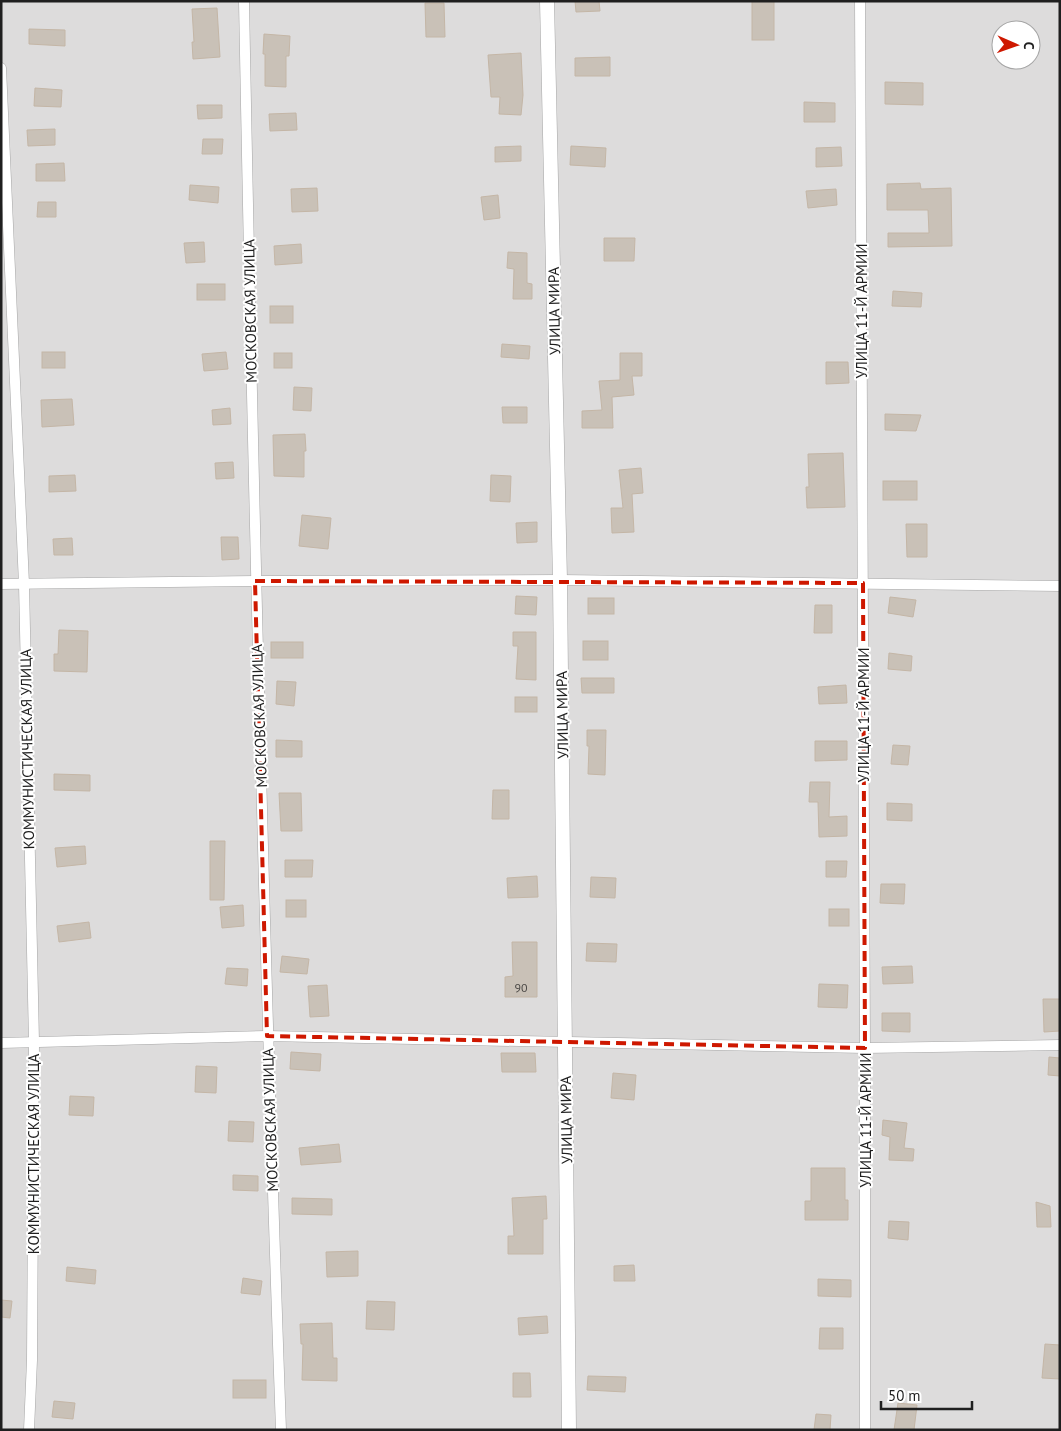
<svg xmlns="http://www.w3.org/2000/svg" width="1061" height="1431" font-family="'PT Sans',sans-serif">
  <rect width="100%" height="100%" fill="#f1eee5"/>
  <!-- residential -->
  <path fill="#dddcdc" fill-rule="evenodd" d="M1 1H1060V1430H1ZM1001 30H1031V60H1001Z"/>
  <!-- building -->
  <g fill="#c9c1b7" stroke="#c4b6a6">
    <path d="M575 1H599L600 11 576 12Z"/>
    <rect x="752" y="1" width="22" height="39"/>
    <path d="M425 3H444L445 37H426Z"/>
    <path d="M217 8 220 57 193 59 192 42H194L192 9Z"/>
    <path d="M29 29 65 30V46L29 44Z"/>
    <path d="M264 34 290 36 289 56H286V87L265 86V54H263Z"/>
    <path d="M521 53 523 95 521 115 499 114 500 97H491L488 55Z"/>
    <path d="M610 57V76H575V58Z"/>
    <path d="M885 82 923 83V105L885 104Z"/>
    <path d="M35 88 62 90 61 107 34 106Z"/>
    <path d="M804 102 835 103V122H804Z"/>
    <path d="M197 105H222V118L198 119Z"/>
    <path d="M296 113 297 130 270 131 269 114Z"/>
    <path d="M55 129V145L28 146 27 130Z"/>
    <path d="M203 139H223L222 154H202Z"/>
    <path d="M521 146V161L495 162V147Z"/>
    <path d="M571 146 606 148 605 167 570 165Z"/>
    <path d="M841 147 842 166 816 167V148Z"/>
    <path d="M64 163 65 181H36V164Z"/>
    <path d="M920 183 921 189 951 188 952 246 888 247V233H929L928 210H887V184Z"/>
    <path d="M190 185 219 187 218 203 189 200Z"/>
    <path d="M317 188 318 211 292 212 291 189Z"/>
    <path d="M836 189 837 205 808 208 806 191Z"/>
    <path d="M498 195 500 218 484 220 481 197Z"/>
    <path d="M38 202H56V217H37Z"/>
    <path d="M604 238H635L634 261H604Z"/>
    <path d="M204 242 205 262 186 263 184 243Z"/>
    <path d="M301 244 302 263 275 265 274 246Z"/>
    <path d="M508 252 527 253V283L532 284V299H513L514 269 507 268Z"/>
    <rect x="197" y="284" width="28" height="16"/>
    <path d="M893 291 922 293 921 307 892 306Z"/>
    <rect x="270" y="306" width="23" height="17"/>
    <path d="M502 344 530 346 529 359 501 357Z"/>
    <rect x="42" y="352" width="23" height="16"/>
    <path d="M226 352 228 369 204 371 202 354Z"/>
    <rect x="274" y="353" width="18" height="15"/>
    <path d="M620 353H642V376H632L634 395 612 397 613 428H582V411L602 410 599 381 620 380Z"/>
    <path d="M826 362H848L849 383 826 384Z"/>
    <path d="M294 387 312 388 311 411 293 410Z"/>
    <path d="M72 399 74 425 42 427 41 400Z"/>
    <path d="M502 407H527V423H503Z"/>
    <path d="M230 408 231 424 213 425 212 410Z"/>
    <path d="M885 414 921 415 916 431 885 430Z"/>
    <path d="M305 434 306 451H304V477L274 476 273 435Z"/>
    <path d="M843 453 845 507 807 508 806 487H809L808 454Z"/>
    <path d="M233 462 234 478 216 479 215 463Z"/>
    <path d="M641 468 643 493 632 494 634 532 612 533 611 508H623L619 470Z"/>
    <path d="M75 475 76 491 49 492V476Z"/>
    <path d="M491 475 511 476 510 502 490 501Z"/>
    <rect x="883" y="481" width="34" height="19"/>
    <path d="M302 515 331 518 328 549 299 546Z"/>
    <path d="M537 522V542L517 543 516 523Z"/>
    <path d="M906 524H927V557H907Z"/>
    <path d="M221 537H238L239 559 222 560Z"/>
    <path d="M72 538 73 555H54L53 539Z"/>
    <path d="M516 596 537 597 536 615 515 614Z"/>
    <path d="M890 597 916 600 913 617 888 613Z"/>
    <rect x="588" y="598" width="26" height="16"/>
    <path d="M815 605H832V633H814Z"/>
    <path d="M59 630 88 631 87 672 54 671V654H58Z"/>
    <path d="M513 632H536V680L516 679 518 646H513Z"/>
    <rect x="583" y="641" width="25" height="19"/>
    <rect x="271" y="642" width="32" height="16"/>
    <path d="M889 653 912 656 911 671 888 669Z"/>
    <path d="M581 678H614V693H582Z"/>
    <path d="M277 681 296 682 294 706 276 704Z"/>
    <path d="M846 685 847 703 819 704 818 687Z"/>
    <rect x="515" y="697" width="22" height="15"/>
    <path d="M587 730H606L605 775 588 774 589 746H587Z"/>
    <path d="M276 740 302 741V757H276Z"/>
    <path d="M815 741H847V760L815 761Z"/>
    <path d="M893 745 910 746 908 765 891 764Z"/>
    <path d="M54 774 90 775V791L54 790Z"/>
    <path d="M810 782H830L829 817 847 816V836L819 837 818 802H809Z"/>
    <path d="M493 790H509V819H492Z"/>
    <path d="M279 793H301L302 831H281Z"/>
    <path d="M887 803 912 804V821L887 820Z"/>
    <path d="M210 841H225L224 900H210Z"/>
    <path d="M85 846 86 864 57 867 55 848Z"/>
    <path d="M285 860H313L312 877H285Z"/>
    <path d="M826 861H847L846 877H826Z"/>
    <path d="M537 876 538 897 508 898 507 878Z"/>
    <path d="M591 877 616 878 615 898 590 897Z"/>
    <path d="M881 884H905L904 904 880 903Z"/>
    <rect x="286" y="900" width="20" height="17"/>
    <path d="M243 905 244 926 222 928 220 907Z"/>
    <rect x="829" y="909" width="20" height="17"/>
    <path d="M89 922 91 938 59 942 57 926Z"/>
    <path d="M512 942H537V997H505V977L513 976Z"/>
    <path d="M587 943 617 944 616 962 586 961Z"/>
    <path d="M282 956 309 959 307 974 280 972Z"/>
    <path d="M912 966 913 983 883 984 882 967Z"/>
    <path d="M227 968 248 969 247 986 225 984Z"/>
    <path d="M819 984 848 985 847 1008 818 1007Z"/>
    <path d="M327 985 329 1016 310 1017 308 986Z"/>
    <path d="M1043 999H1060V1031L1044 1032Z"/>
    <path d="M882 1013H910V1032L882 1031Z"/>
    <path d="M291 1052 321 1054 320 1071 290 1069Z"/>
    <path d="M501 1053H535L536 1072H502Z"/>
    <path d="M1049 1057 1060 1058V1076L1048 1075Z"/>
    <path d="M196 1066 217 1067 216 1093 195 1092Z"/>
    <path d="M613 1073 636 1075 634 1100 611 1098Z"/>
    <path d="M70 1096 94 1097 93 1116 69 1115Z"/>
    <path d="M883 1120 907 1123 904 1148 914 1149 913 1161 889 1160 890 1137 882 1135Z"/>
    <path d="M229 1121 254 1122 253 1142 228 1141Z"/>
    <path d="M339 1144 341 1162 301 1165 299 1148Z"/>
    <path d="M811 1168H845V1200H848V1220H805V1201H811Z"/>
    <path d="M233 1175 258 1176V1191L233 1190Z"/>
    <path d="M546 1196 547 1219H543V1254H508V1236H514L512 1198Z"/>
    <path d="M292 1198 332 1199V1215L292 1214Z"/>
    <path d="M1036 1202 1050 1206 1051 1227H1037Z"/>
    <path d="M889 1221 909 1222 908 1240 888 1238Z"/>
    <path d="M358 1251V1276L327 1277 326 1252Z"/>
    <path d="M634 1265 635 1281H614V1266Z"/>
    <path d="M67 1267 96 1270 95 1284 66 1281Z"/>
    <path d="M243 1278 262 1281 260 1295 241 1293Z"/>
    <path d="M818 1279 851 1280V1297L818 1296Z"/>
    <path d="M1 1300 12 1301 10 1318 1 1317Z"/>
    <path d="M367 1301 395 1302 394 1330 366 1329Z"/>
    <path d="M547 1316 548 1333 519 1335 518 1318Z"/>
    <path d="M332 1323 333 1358H337V1381L302 1380 303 1344H301L300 1324Z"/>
    <path d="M820 1328H843V1349H819Z"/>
    <path d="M1045 1344 1060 1345V1379L1042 1378Z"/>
    <path d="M513 1373H530L531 1397H513Z"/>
    <path d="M588 1376 626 1377 625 1392 587 1390Z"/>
    <rect x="233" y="1380" width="33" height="18"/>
    <path d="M54 1401 75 1403 73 1419 52 1417Z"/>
    <path d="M898 1403 917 1405 914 1430H894Z"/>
    <path d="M816 1414 831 1415 830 1430H814Z"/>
  </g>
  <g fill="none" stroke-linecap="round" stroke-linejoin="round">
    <!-- minor casing -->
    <g stroke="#a6a6a6" stroke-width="11">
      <g id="minor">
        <path d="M244 1C253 478 264 954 281 1430"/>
        <path d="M860 1 865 1048V1430"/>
        <path d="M1 68 24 584 34 1042 32 1360 29 1430"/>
        <path d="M1 584 255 581 560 580 1060 586"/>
        <path d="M1 1043 267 1036 865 1048 1060 1045"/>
      </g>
    </g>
    <!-- tertiary casing -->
    <g stroke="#a6a6a6" stroke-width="15">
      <path id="tertiary" d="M547 1 560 580 569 1430"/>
    </g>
    <!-- minor -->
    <use href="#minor" stroke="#fff" stroke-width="10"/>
    <!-- tertiary -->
    <use href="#tertiary" stroke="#fff" stroke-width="14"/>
  </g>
  <!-- marked area -->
  <path fill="none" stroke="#ce1800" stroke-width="4" stroke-dasharray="10 6" stroke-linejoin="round" d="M255 581 863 583 865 1048 267 1036Z"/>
  <g text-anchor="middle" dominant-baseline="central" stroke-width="4" stroke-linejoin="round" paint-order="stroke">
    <!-- number labels -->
    <g font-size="12" fill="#4a4845">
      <text x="521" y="987">90</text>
    </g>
    <!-- street labels -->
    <g font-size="15" fill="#1f1f1f" stroke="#fff">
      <text transform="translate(250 311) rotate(-91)">МОСКОВСКАЯ УЛИЦА</text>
      <text transform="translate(554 311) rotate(-91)">УЛИЦА МИРА</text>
      <text transform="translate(861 311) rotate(-90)">УЛИЦА 11-Й АРМИИ</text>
      <text transform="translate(562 715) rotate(-91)">УЛИЦА МИРА</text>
      <text transform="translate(863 715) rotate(-90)">УЛИЦА 11-Й АРМИИ</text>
      <text transform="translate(259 716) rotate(-92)">МОСКОВСКАЯ УЛИЦА</text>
      <text transform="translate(27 749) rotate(-91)">КОММУНИСТИЧЕСКАЯ УЛИЦА</text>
      <text transform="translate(270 1120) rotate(-92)">МОСКОВСКАЯ УЛИЦА</text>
      <text transform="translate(566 1120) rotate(-91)">УЛИЦА МИРА</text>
      <text transform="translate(865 1120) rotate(-90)">УЛИЦА 11-Й АРМИИ</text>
      <text transform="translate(33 1154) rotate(-90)">КОММУНИСТИЧЕСКАЯ УЛИЦА</text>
    </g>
  </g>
  <!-- border -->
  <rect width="1061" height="1431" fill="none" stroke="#1f1f1f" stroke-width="5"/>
  <!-- north arrow -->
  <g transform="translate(1016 45) rotate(92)"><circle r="24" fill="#ffffff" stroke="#a5a5a5"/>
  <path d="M0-4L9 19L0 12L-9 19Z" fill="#ce1800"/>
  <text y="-8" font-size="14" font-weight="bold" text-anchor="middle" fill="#1f1f1f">С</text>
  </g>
  <!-- scale -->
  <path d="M881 1401v8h91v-8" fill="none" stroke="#1f1f1f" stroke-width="2.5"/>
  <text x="888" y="1401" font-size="15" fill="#1f1f1f" stroke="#ffffff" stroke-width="4" paint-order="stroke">50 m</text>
</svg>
